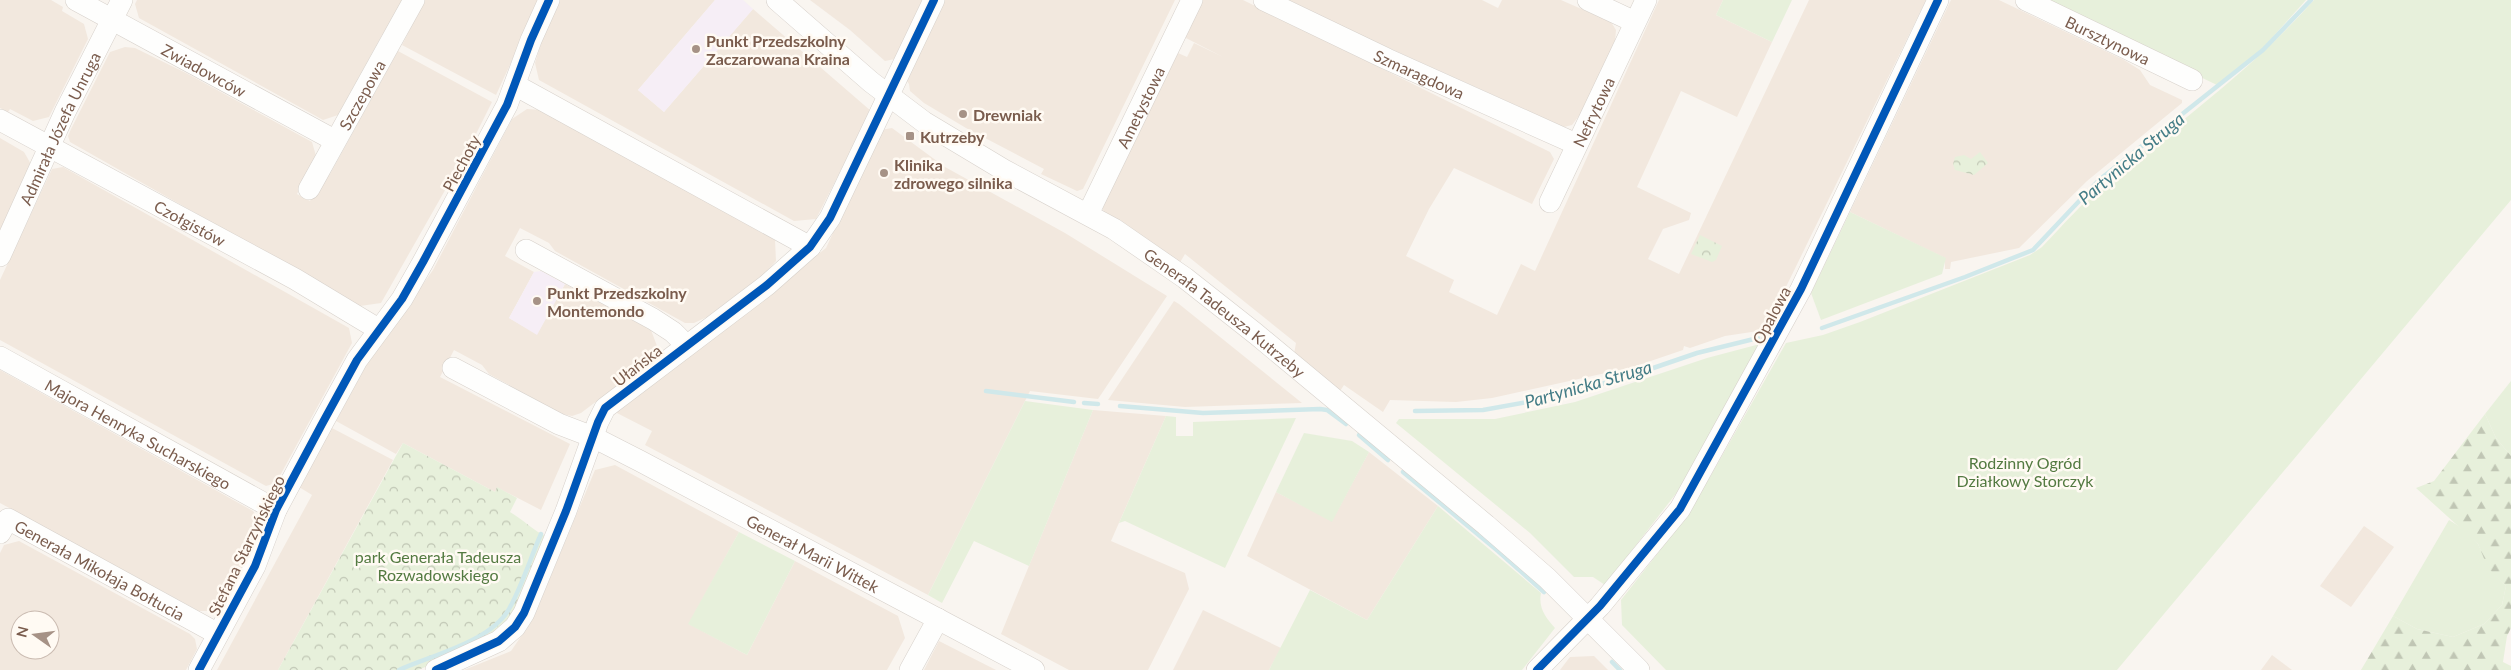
<svg xmlns="http://www.w3.org/2000/svg" width="2511" height="670" font-family="Lato,sans-serif">
  <defs>
    <pattern id="forest-firs" width="22" height="20" patternUnits="userSpaceOnUse" patternTransform="scale(1.25)"><rect width="22" height="20" fill="#e7f0db"/><path d="M5 1l3.5 6h-7zM16 11l3.5 6h-7z" fill="#c0c6b4"/></pattern>
    <pattern id="park-crowns" width="20" height="18" patternUnits="userSpaceOnUse" patternTransform="scale(1.25)"><rect width="20" height="18" fill="#e7f0db"/><path d="M2 6a3 3 0 1 1 6 0M12 15a3 3 0 1 1 6 0" fill="none" stroke="#c0c6b4"/></pattern>
  </defs>
  <rect width="100%" height="100%" fill="#f9f5f0"/>
  <!-- residential -->
  <g fill="#f2e8de" fill-rule="evenodd">
    <path d="M0 0H51L63 7 62 11 84 24 88 39 49 117 33 121 10 109 8 112 0 108Z"/>
    <path d="M137 0H405L387 34 382 35 338 115 323 120 139 18 135 4Z"/>
    <path d="M425 0H540L496 95 402 45Z"/>
    <path d="M560 0H715L638 90 664 112 753 9 871 111 816 219 794 221 539 80 535 63 545 30Z"/>
    <path d="M810 0H925L895 59 885 61 850 30Z"/>
    <path d="M941 0H1175L1083 189 1077 191 1041 174 1044 169 966 128 924 103 910 91 909 84 904 77Z"/>
    <path d="M1203 0H1243L1550 152 1554 159 1532 204 1454 168 1429 209 1406 256 1454 280 1449 292 1497 315 1521 264 1535 271 1659 0H1723L1716 15 1772 42 1737 117 1681 91 1637 187 1691 213 1689 220 1663 229 1648 259 1679 274 1809 0H1926L1765 330 1725 336 1690 348 1684 346 1683 350 1633 367 1492 398 1456 402 1390 400 1383 412 1344 385 1340 391 1294 354 1296 343 1185 254 1179 264 1104 212 1102 207 1178 53 1187 57 1194 43 1223 57 1184 37Z"/>
    <path d="M1289 0H1482L1498 8 1502 0H1561L1611 22 1616 30 1615 41 1582 112 1572 125 1564 127 1356 33Z"/>
    <path d="M1951 0H1999L2124 60 2140 70 2150 85 2182 100V103L2087 181 2019 248 1951 262 1950 269H1945V258L1850 212Z"/>
    <path d="M125 47 135 48 186 73 312 142 316 156 297 194 310 201 323 177 330 174 398 51 492 102 469 148 381 303 360 306 70 142 68 136 71 129 110 52Z"/>
    <path d="M527 109 541 110 775 240 776 261 765 273 707 317 694 323H685L555 251 549 243 520 228 505 256 534 272 509 318 537 334 565 284 651 330 657 346 651 360 581 413 572 416 562 414 489 374 482 365 454 350 440 377 570 444 541 510 498 488 495 492 403 443 396 454 336 421 368 362 433 270 512 119Z"/>
    <path d="M892 128 945 167 1065 233 1167 296 1098 399 1030 391 928 595 645 445 652 431 615 412 826 248 881 130Z"/>
    <path d="M0 138 24 152 32 166 0 230Z"/>
    <path d="M63 167 349 328 352 343 276 483 266 486 0 340V280L52 169Z"/>
    <path d="M1174 301 1179 304 1302 403 1185 407 1108 400Z"/>
    <path d="M0 370 253 511 258 518 259 534 223 604 213 611H199L0 503Z"/>
    <path d="M1093 410 1166 416 1111 541 1185 573 1189 589 1148 670H1069L1001 634Z"/>
    <path d="M332 428 393 460 278 670H217L312 495 299 487Z"/>
    <path d="M1369 452 1438 506 1367 620 1247 556 1276 492 1332 521Z"/>
    <path d="M615 465 739 532 689 624 747 655 795 561 898 616 905 638 887 670H464L511 651 533 619 595 470Z"/>
    <path d="M2364 526 2394 547 2351 607 2320 586Z"/>
    <path d="M19 541 190 634 195 639 197 649 186 670H0V553L4 545ZM20 620H50V650H20Z"/>
    <path d="M1203 610 1281 648 1269 670H1173Z"/>
    <path d="M939 641 996 670H924Z"/>
    <path d="M2272 655 2292 670H2261Z"/>
    <path d="M1594 656 1608 670H1560L1570 657Z"/>
  </g>
  <!-- education -->
  <g fill="#f6eef6">
    <path d="M715 0H743L753 9 664 112 638 90Z"/>
    <path d="M541 271 565 284 537 335 509 318 534 272Z"/>
  </g>
  <!-- green -->
  <g fill="#e7f0db">
    <path d="M1723 0H1792L1772 42 1716 15Z"/>
    <path d="M2040 0H2306L2262 49 2217 85Z"/>
    <path d="M2314 0H2511V200L2117 670H1666L1622 625 1621 600 1658 553 1710 477 1786 343 1823 335 1860 322 2030 255 2042 247C2063 225 2083 202 2106 183 2177 123 2252 70 2314 0Z"/>
    <path d="M1850 212 1946 258 1942 274 1821 320 1811 293Z"/>
    <path d="M1760 344 1678 491 1605 585 1593 577H1574L1530 533 1396 423 1399 419H1495L1575 402 1707 358Z"/>
    <path d="M2511 381V456L2496 438 2485 414Z"/>
    <path d="M1025 401 1093 410 1029 566 974 541 942 603 928 595Z"/>
    <path d="M1166 416 1176 417V436H1193V422L1296 418 1225 568 1125 521 1119 523Z"/>
    <path d="M1304 433 1352 441 1369 452 1332 522 1276 492Z"/>
    <path d="M1438 506 1541 593C1538 608 1546 618 1555 628L1522 670H1269L1310 590 1367 620Z"/>
    <path d="M2449 520 2465 530 2478 544 2489 568 2506 586 2502 605 2484 624 2453 637 2417 629 2393 616Z"/>
    <path d="M739 532 795 561 747 655 688 624Z"/>
  </g>
  <!-- forest -->
  <path fill="url(#forest-firs)" d="M2485 414 2496 438 2511 456V628L2507 636 2503 662 2511 666V670H2361L2393 616 2417 629 2453 637 2484 624 2502 605 2506 586 2488 568 2478 544 2416 488 2434 481Z"/>
  <!-- park -->
  <g fill="url(#park-crowns)">
    <path d="M1980 152 1988 163 1974 175 1955 170 1953 164 1955 157 1964 155 1971 159Z"/>
    <path d="M1700 235 1722 246 1716 260 1712 262 1691 254Z"/>
    <path d="M403 443 495 492 497 487 517 498 510 512C524 520 533 531 548 537L514 616 478 645 418 670H278Z"/>
  </g>
  <g fill="none" stroke-linecap="round" stroke-linejoin="round">
    <!-- stream -->
    <g stroke="#d0e8ea" stroke-width="4.5">
      <path d="M1822 328 1965 277 2033 250 2099 180 2263 50 2311 0"/>
      <path d="M986 391 1074 402"/>
      <path d="M1084 403 1098 404"/>
      <path d="M1120 406 1203 413 1320 409 1327 410 1346 424"/>
      <path d="M1415 411 1483 410 1549 398 1627 377 1697 353 1758 338"/>
      <path d="M1359 435 1388 460"/>
      <path d="M1403 472 1498 551 1544 592"/>
      <path d="M1612 662 1620 670"/>
      <path d="M399 670C432 655 490 642 509 609 522 586 530 559 541 534"/>
    </g>
    <!-- minor casing -->
    <g stroke="#d7d1cb" stroke-width="22">
      <g id="minor">
        <path id="s1" d="M76 0 334 140"/>
        <path id="s2" d="M777 0 871 82 924 122 1004 170 1114 229 1185 278 1256 334 1486 525 1547 578 1639 670"/>
        <path id="s3" d="M1264 0 1387 59 1576 144"/>
        <path d="M1588 0 1635 22"/>
        <path id="s4" d="M2026 0 2192 80"/>
        <path d="M515 85 810 247"/>
        <path id="s5" d="M0 120 295 279 378 329"/>
        <path id="s6" d="M309 189 414 0"/>
        <path id="s7" d="M1550 202 1646 0"/>
        <path id="s8" d="M1088 214 1192 0"/>
        <path d="M526 250 653 319 673 332 686 345"/>
        <path id="s9" d="M0 256 65 112 122 0"/>
        <path id="s10" d="M0 357 276 510"/>
        <path id="s11" d="M453 368 559 424 593 437 640 461 1034 670"/>
        <path id="s12" d="M0 533 8 519 218 634"/>
        <path d="M199 670 255 566 276 510 322 424 357 360 402 299 423 262 507 105 531 40 549 0"/>
        <path d="M436 670 499 641 515 627 524 613 566 511 598 422 605 408 767 285 810 247 830 218 934 0"/>
        <path d="M910 670 938 619"/>
        <path d="M1537 670 1600 606 1680 509 1801 289 1938 0"/>
      </g>
    </g>
    <!-- minor -->
    <use href="#minor" stroke="#fefefd" stroke-width="21"/>
    <!-- cycleway casing -->
    <g stroke="#fffaf3" stroke-width="11">
      <g id="cycleway">
        <path d="M199 670 255 566 276 510 322 424 357 360 402 299 423 262 507 105 531 40 549 0"/>
        <path d="M436 670 499 641 515 627 524 613 566 511 598 422 605 408 767 285 810 247 830 218 934 0"/>
        <path d="M1537 670 1600 606 1680 509 1801 289 1938 0"/>
      </g>
    </g>
    <!-- cycleway -->
    <use href="#cycleway" stroke="#0057b8" stroke-width="8"/>
  </g>
  <!-- markers -->
  <g fill="#a69286" stroke="#fffaf3" stroke-width="2">
    <circle cx="696" cy="49" r="5"/>
    <circle cx="963" cy="114" r="5"/>
    <rect x="905" y="131" width="10" height="10" rx="2.5"/>
    <circle cx="884" cy="173" r="5"/>
    <circle cx="537" cy="301" r="5"/>
  </g>
  <g text-anchor="middle" dominant-baseline="central" stroke-width="5" stroke-linejoin="round" paint-order="stroke">
    <!-- poi labels -->
    <g font-size="16" font-weight="bold" fill="#7a5c4d" stroke="#fffaf3" text-anchor="start">
      <text x="706" y="40">Punkt Przedszkolny<tspan x="706" dy="18">Zaczarowana Kraina</tspan></text>
      <text x="973" y="114">Drewniak</text>
      <text x="920" y="136">Kutrzeby</text>
      <text x="894" y="164">Klinika<tspan x="894" dy="18">zdrowego silnika</tspan></text>
      <text x="547" y="292">Punkt Przedszkolny<tspan x="547" dy="18">Montemondo</tspan></text>
    </g>
    <!-- street labels -->
    <g font-size="16" fill="#7a5c4d" stroke="#fffaf3">
      <text stroke="none"><textPath href="#s4" startOffset="91">Bursztynowa</textPath></text>
      <text stroke="none"><textPath href="#s1" startOffset="146">Zwiadowców</textPath></text>
      <text stroke="none"><textPath href="#s3" startOffset="172">Szmaragdowa</textPath></text>
      <text stroke="none"><textPath href="#s6" startOffset="108">Szczepowa</textPath></text>
      <text stroke="none"><textPath href="#s8" startOffset="119">Ametystowa</textPath></text>
      <text stroke="none"><textPath href="#s7" startOffset="100">Nefrytowa</textPath></text>
      <text stroke="none"><textPath href="#s9" startOffset="141">Admirała Józefa Unruga</textPath></text>
      <text transform="translate(461 163) rotate(-62)">Piechoty</text>
      <text stroke="none"><textPath href="#s5" startOffset="216">Czołgistów</textPath></text>
      <text stroke="none"><textPath href="#s2" startOffset="548">Generała Tadeusza Kutrzeby</textPath></text>
      <text transform="translate(1771 315) rotate(-62)">Opalowa</text>
      <text transform="translate(637 365) rotate(-38)">Ułańska</text>
      <text stroke="none"><textPath href="#s10" startOffset="158">Majora Henryka Sucharskiego</textPath></text>
      <text transform="translate(246 545) rotate(-64)">Stefana Starzyńskiego</text>
      <text stroke="none"><textPath href="#s11" startOffset="405">Generał Marii Wittek</textPath></text>
      <text stroke="none"><textPath href="#s12" startOffset="121">Generała Mikołaja Bołtucia</textPath></text>
    </g>
    <!-- park labels -->
    <g font-size="16" fill="#537a41" stroke="#fffaf3">
      <text x="2025" y="462">Rodzinny Ogród<tspan x="2025" dy="18">Działkowy Storczyk</tspan></text>
      <text x="438" y="556">park Generała Tadeusza<tspan x="438" dy="18">Rozwadowskiego</tspan></text>
    </g>
    <!-- water labels -->
    <g font-size="18" font-style="italic" fill="#437c86" stroke="#fffaf3">
      <text transform="translate(2131 158) rotate(-40)">Partynicka Struga</text>
      <text transform="translate(1588 384) rotate(-16)">Partynicka Struga</text>
    </g>
  </g>
  <!-- north arrow -->
  <g transform="translate(35 635) rotate(284)"><circle r="24" fill="#fffaf3" stroke="#cabbb1"/>
  <path d="M0-4L9 19L0 12L-9 19Z" fill="#a69286"/>
  <text y="-8" font-size="14" font-weight="bold" text-anchor="middle" fill="#7a5c4d">N</text>
  </g>
</svg>
